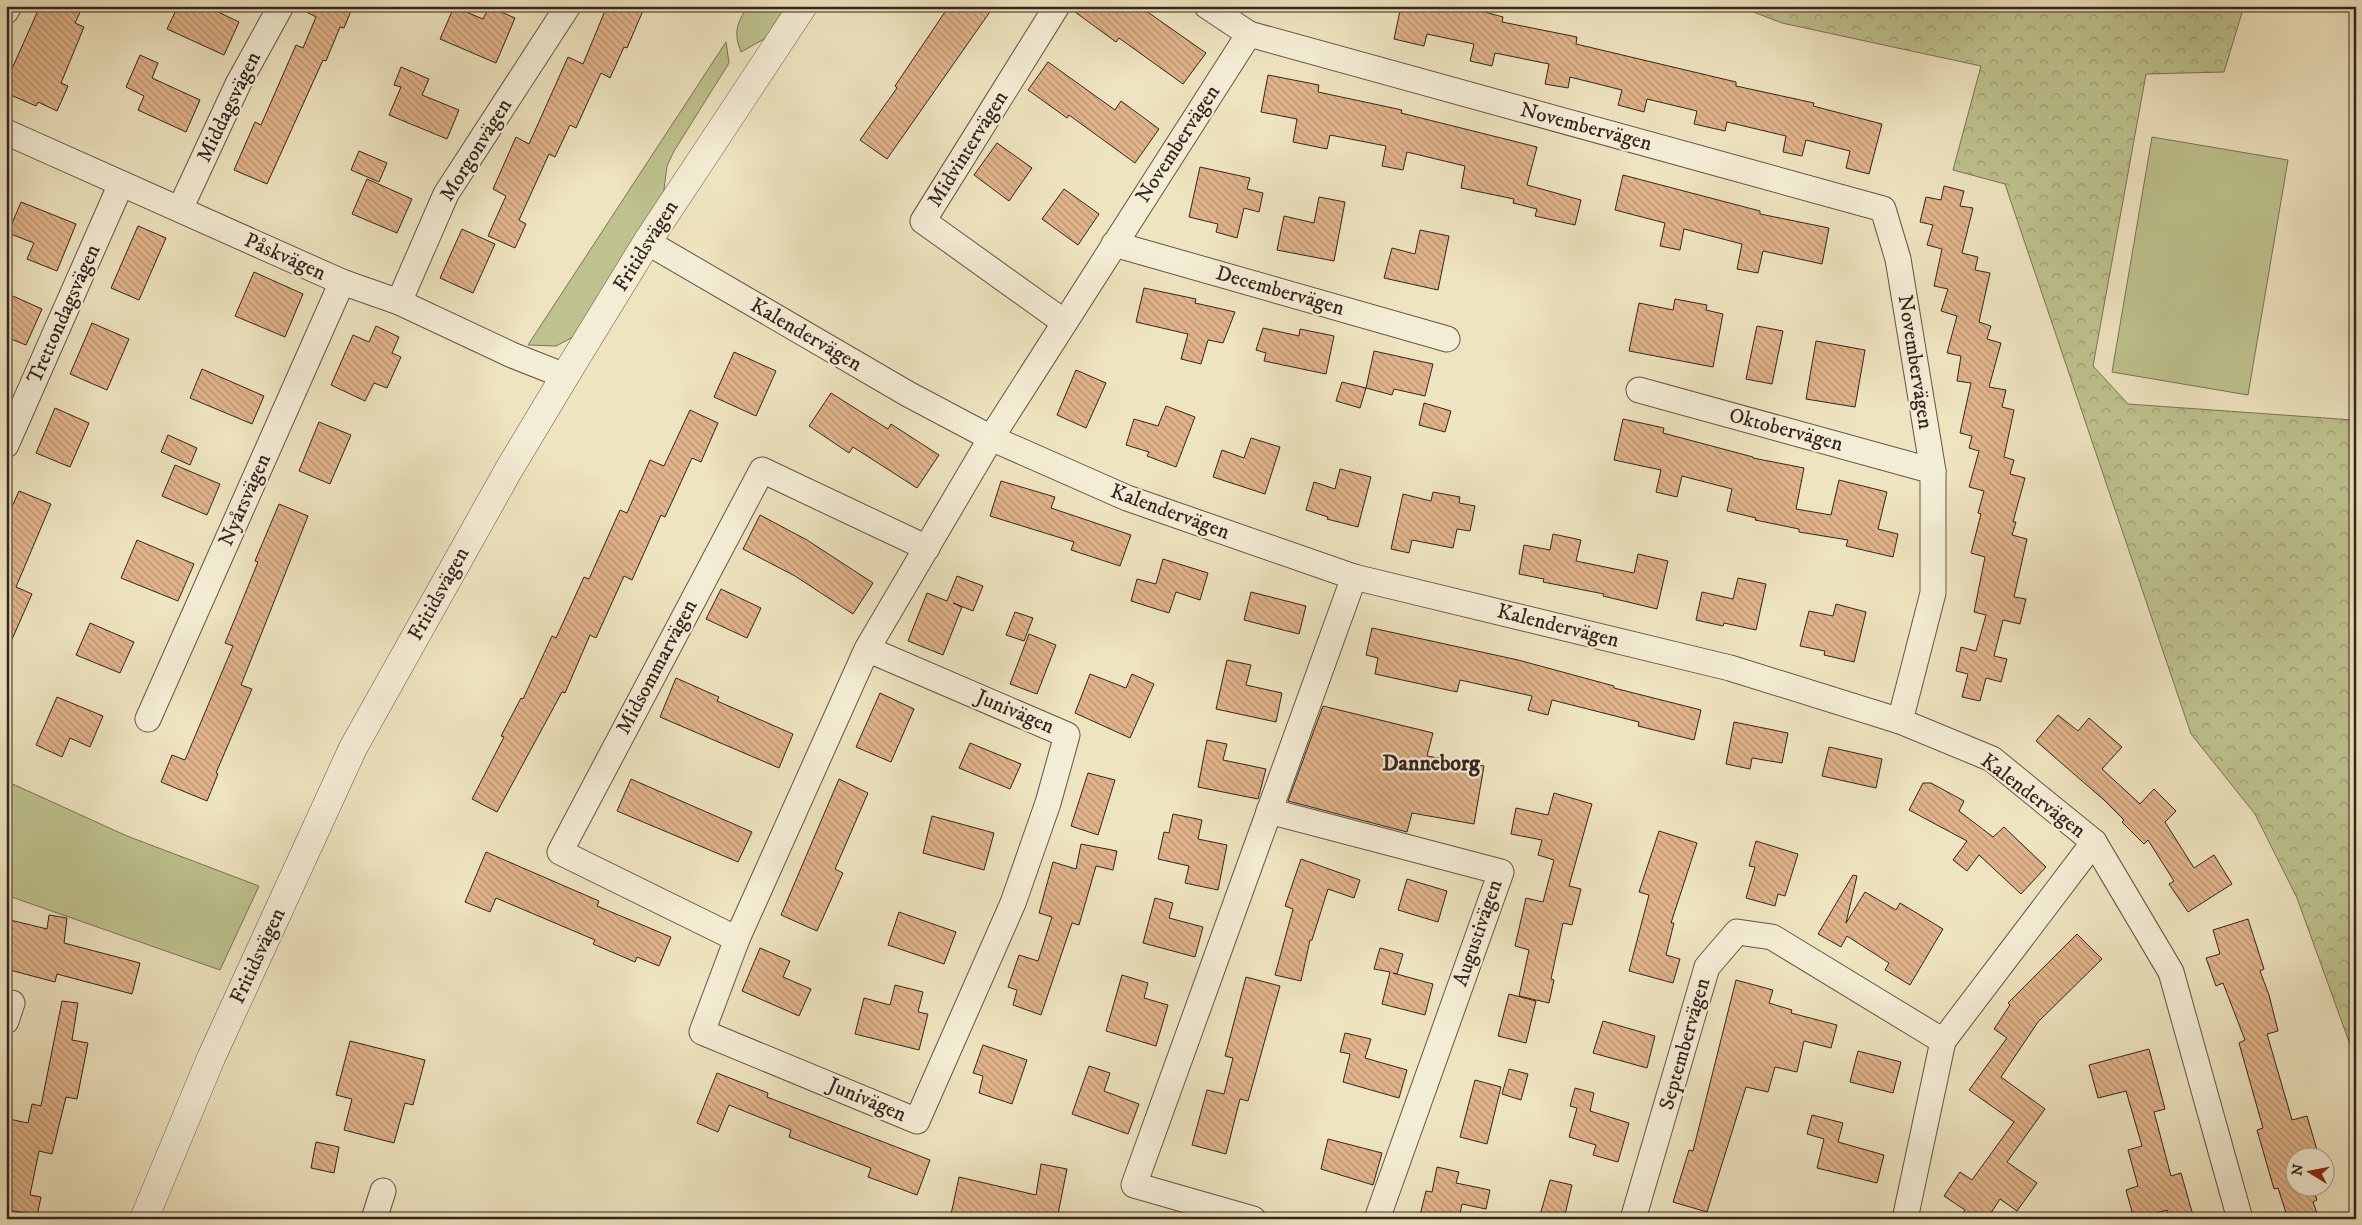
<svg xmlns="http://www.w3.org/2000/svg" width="2362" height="1225" font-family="'IM FELL DW Pica',serif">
  <defs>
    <pattern id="forest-crowns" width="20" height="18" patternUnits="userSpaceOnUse" patternTransform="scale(1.25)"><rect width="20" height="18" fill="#bec28e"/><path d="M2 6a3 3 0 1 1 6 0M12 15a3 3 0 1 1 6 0" fill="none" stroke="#9b9d73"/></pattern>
    <pattern id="building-back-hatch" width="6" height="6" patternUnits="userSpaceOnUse" patternTransform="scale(1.25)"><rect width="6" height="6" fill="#e1b48b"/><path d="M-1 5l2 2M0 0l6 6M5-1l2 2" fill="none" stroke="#b79271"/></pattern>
  </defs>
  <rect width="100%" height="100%" fill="#eee4bf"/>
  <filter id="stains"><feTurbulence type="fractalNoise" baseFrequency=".004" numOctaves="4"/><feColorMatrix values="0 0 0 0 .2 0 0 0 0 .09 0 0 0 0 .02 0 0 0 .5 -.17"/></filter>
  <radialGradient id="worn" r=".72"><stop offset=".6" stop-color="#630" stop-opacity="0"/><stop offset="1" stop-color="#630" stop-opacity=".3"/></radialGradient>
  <!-- green -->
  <g fill="#bec28e" stroke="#7a7356">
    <path d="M748 6H791L766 38 741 52C733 32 737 23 748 6Z"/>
    <path d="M726 42 729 63 674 151 667 166 663 197 573 337 556 346 528 345Z"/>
    <path d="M2152 137 2288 160 2248 395 2112 372Z"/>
    <path d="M6 781 127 836 259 886 220 970 6 895Z"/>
  </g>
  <!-- forest -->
  <path fill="url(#forest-crowns)" stroke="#7a7356" d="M1738 6H2244L2224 72 2146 74 2093 366 2128 404 2353 420 2356 438V1061L2297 898 2255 814 2191 734 2005 184 1953 170 1981 66 1782 23Z"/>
  <!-- building -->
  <g fill="url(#building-back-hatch)" stroke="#36241e">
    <path d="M40 6H83L75 23 84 27 61 83 68 86 57 111 38 102 36 106 6 93V82Z"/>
    <path d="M178 6H206L239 22 224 55 167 29Z"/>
    <path d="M295 6H353L344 28 340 27 326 61 323 60 267 184 234 170 255 122 261 125 296 45 303 48 316 17Z"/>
    <path d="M607 6H645L627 48 624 47 610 78 601 73 576 128 570 125 555 157 549 154 519 220 526 224 515 248 488 236 506 196 493 189 516 137 529 144 568 57 583 64Z"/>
    <path d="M949 6H994L887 159 860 140 897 88 895 86Z"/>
    <path d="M1071 6H1139L1206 53 1183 84 1119 38 1116 42 1071 9Z"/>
    <path d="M1401 6H1459L1481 11 1503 17 1502 22 1577 37 1576 44 1736 82V86L1814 103 1813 106 1882 124 1869 174 1846 168 1850 151 1806 140 1802 156 1783 152 1786 136 1727 122 1725 131 1694 124 1697 111 1647 99 1644 112 1618 105 1622 90 1570 77 1568 88 1545 84 1549 64 1495 53 1492 66 1470 61 1474 44 1427 34 1424 46 1394 39Z"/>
    <path d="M454 7 483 19 489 7 515 18 496 63 440 39Z"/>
    <path d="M140 55 158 63 152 78 200 100 186 132 138 110 144 96 126 87Z"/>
    <path d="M1048 62 1115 110 1121 101 1159 129 1135 163 1069 115 1067 118 1028 90Z"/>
    <path d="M401 67 429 79 422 95 459 110 447 139 389 115 401 87 394 85Z"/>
    <path d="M1268 75 1319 85 1318 92 1402 110 1401 113 1537 147 1527 185 1581 200 1575 225 1535 216 1537 209 1513 203 1514 199 1461 188 1465 166 1407 152 1403 170 1382 166 1386 146 1330 135 1327 149 1293 142 1297 119 1261 112Z"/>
    <path d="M997 143 1032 168 1009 201 974 175Z"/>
    <path d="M359 151 387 163 379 182 351 170Z"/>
    <path d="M1200 167 1250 178 1247 189 1263 193 1259 212 1244 208 1237 238 1216 232 1218 224 1189 217Z"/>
    <path d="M1623 175 1760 211V214L1829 228 1822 264 1763 251 1758 273 1737 269 1742 244 1684 229 1680 250 1660 246 1665 223 1615 210Z"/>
    <path d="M367 179 412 199 397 233 352 214Z"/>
    <path d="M1944 186 1964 191 1960 206 1973 208 1962 253 1978 257 1975 270 1990 273 1979 322 1991 326 1987 339 2001 343 1989 387 2006 390 2002 407 2014 410 2004 457 2014 460 2010 474 2025 478 2013 522H2016L2012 535 2027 539 2014 597 2026 599 2020 624 2003 620 1994 656 2007 659 2001 682 1986 678 1980 701 1962 697 1968 674 1956 671 1961 647 1976 651 1986 615 1974 612 1985 557 1971 553 1981 514 1978 513 1984 491 1969 487 1979 451 1969 448 1972 436 1960 433 1971 383 1957 381 1961 356 1947 353 1957 316 1941 311 1948 289 1934 286 1942 249 1927 245 1933 225 1920 222 1926 197 1941 200Z"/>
    <path d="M1064 189 1099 214 1078 245 1042 219Z"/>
    <path d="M1319 197 1345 202 1334 261 1277 250 1284 216 1314 223Z"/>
    <path d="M21 202 76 224 57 271 27 259 34 243 8 233Z"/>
    <path d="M138 226 166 238 139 300 111 288Z"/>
    <path d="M462 229 495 244 473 293 440 278Z"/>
    <path d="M1420 230 1449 236 1438 290 1384 278 1392 248 1415 254Z"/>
    <path d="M254 272 303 294 285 337 235 316Z"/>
    <path d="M1144 288 1196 299 1195 303 1235 312 1223 343 1208 340 1201 364 1181 359 1188 334 1136 322Z"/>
    <path d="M6 293 42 309 26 345 6 337Z"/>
    <path d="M1675 299 1707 305 1706 310 1723 314 1713 367 1629 351 1639 303 1673 310Z"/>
    <path d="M92 323 129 339 107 390 70 374Z"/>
    <path d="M376 326 399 337 392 353 401 357 387 388 374 383 365 401 331 385 353 335 369 342Z"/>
    <path d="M1757 326 1783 331 1772 384 1746 379Z"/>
    <path d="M1263 328 1299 336 1300 329 1334 336 1326 374 1264 361 1266 353 1256 350Z"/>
    <path d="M1816 341 1865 350 1855 407 1806 399Z"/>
    <path d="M1374 351 1433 364 1425 396 1394 389 1392 395 1366 388Z"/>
    <path d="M734 352 776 371 756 416 714 397Z"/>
    <path d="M202 369 264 396 252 424 190 398Z"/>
    <path d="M1076 370 1106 383 1086 428 1057 415Z"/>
    <path d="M1342 382 1366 388 1360 408 1336 401Z"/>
    <path d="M831 393 888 429 891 424 939 455 917 488 853 447 849 453 809 426Z"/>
    <path d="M1424 403 1451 411 1445 432 1419 425Z"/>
    <path d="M1166 406 1195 417 1176 467 1147 456 1149 452 1126 445 1134 419 1158 426Z"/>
    <path d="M55 408 89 423 70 467 36 453Z"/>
    <path d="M690 410 718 423 701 462 692 458 665 517 661 515 632 580 624 576 596 638 590 635 565 693 562 692 497 812 472 799 504 737 501 736 521 698 523 699 552 636 556 638 584 577 589 579 620 510 627 513 650 460 664 466Z"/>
    <path d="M1623 419 1664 428 1663 433 1753 457V458L1804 468 1796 509 1831 515 1839 480 1887 492 1878 529 1898 534 1893 557 1846 546 1848 540 1799 532V529L1755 520 1756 518 1727 511 1732 489 1682 476 1677 497 1656 492 1661 470 1614 460Z"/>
    <path d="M319 422 351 435 330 484 299 471Z"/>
    <path d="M168 435 197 448 190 465 161 452Z"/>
    <path d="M1251 438 1280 447 1265 494 1213 477 1222 450 1244 458Z"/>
    <path d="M175 465 220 484 207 515 162 496Z"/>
    <path d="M1340 469 1371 477 1358 527 1327 519 1328 517 1306 510 1314 482 1335 489Z"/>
    <path d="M1001 481 1055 497 1051 508 1131 535 1120 566 1071 550 1074 542 990 516Z"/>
    <path d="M19 491 51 504 16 587 32 594 6 653V520Z"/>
    <path d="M1433 492 1460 497 1459 503 1475 506 1470 531 1457 529 1453 548 1412 540 1409 553 1391 549 1403 494 1431 501Z"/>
    <path d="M279 504 308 516 241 685 252 689 216 773 218 774 207 801 161 782 172 755 185 760 233 646 225 643 258 562 255 561Z"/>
    <path d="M760 515 807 540 873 583 853 614 795 576 743 549Z"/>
    <path d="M1553 534 1581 540 1576 561 1634 573 1638 554 1668 561 1657 609 1603 596 1604 594 1543 582 1544 579 1519 574 1524 545 1550 550Z"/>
    <path d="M137 540 194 564 178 601 121 578Z"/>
    <path d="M1163 559 1208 573 1200 600 1176 592 1169 613 1131 601 1137 579 1156 584Z"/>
    <path d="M957 576 983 586 973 611 953 603 962 607 943 655 908 641 927 593 947 601Z"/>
    <path d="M1738 578 1766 584 1756 630 1724 623 1723 626 1696 620 1702 592 1733 599Z"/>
    <path d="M721 589 761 608 747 638 706 619Z"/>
    <path d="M1251 592 1306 606 1299 634 1244 620Z"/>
    <path d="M1836 604 1866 612 1854 662 1824 655 1825 651 1800 646 1809 611 1833 616Z"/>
    <path d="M1015 612 1033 618 1024 641 1006 635Z"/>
    <path d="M90 623 134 642 120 673 76 655Z"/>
    <path d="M1372 628 1518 660 1614 686V688L1701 710 1694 740 1638 726 1639 722 1552 700 1548 715 1528 710 1532 696 1460 680 1457 692 1375 674 1378 658 1366 655Z"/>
    <path d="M1029 634 1056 645 1037 694 1010 684Z"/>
    <path d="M1227 660 1251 665 1246 685 1282 693 1276 722 1216 709Z"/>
    <path d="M1090 674 1126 688 1132 674 1154 684 1130 738 1075 713Z"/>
    <path d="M676 678 719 697 717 701 793 734 779 768 660 717Z"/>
    <path d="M880 693 914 709 891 762 856 747Z"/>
    <path d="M57 697 103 716 90 747 70 738 62 757 36 745Z"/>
    <path d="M1323 706 1433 733 1427 756 1484 766 1474 824 1412 813 1407 832 1288 801Z"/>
    <path d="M2058 715 2078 731 2089 718 2122 747 2102 769 2140 804 2154 789 2176 811 2165 822 2194 868 2214 855 2232 884 2188 912 2169 884 2174 881 2148 840 2144 844 2122 822 2124 820 2104 800 2036 741Z"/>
    <path d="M1734 722 1788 733 1782 763 1752 758 1750 769 1726 764Z"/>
    <path d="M1207 740 1227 744 1223 760 1266 769 1258 799 1198 787Z"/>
    <path d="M970 743 1021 764 1010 789 959 768Z"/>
    <path d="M1829 747 1882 759 1876 788 1822 776Z"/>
    <path d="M1088 773 1115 780 1098 835 1071 826Z"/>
    <path d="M631 779 752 832 738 862 617 811Z"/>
    <path d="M839 779 868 793 835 869 843 873 817 931 781 915Z"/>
    <path d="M1923 783H1931L1964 801 1959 811 1993 837 2004 827 2046 867 2021 894 1979 855 1967 871 1953 860 1967 841 1909 810Z"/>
    <path d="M1554 793 1592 804 1569 886 1581 889 1572 925 1563 923 1551 979 1554 980 1549 1003 1519 996 1529 950 1515 946 1526 898 1543 902 1554 860 1538 855 1542 840 1511 834 1516 808 1548 815Z"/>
    <path d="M1173 814 1202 820 1198 839 1227 845 1218 890 1185 883 1189 866 1158 859 1164 832 1169 833Z"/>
    <path d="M932 816 994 833 984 870 923 853Z"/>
    <path d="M1659 831 1697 843 1671 923H1674L1666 955 1680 959 1673 983 1629 971 1649 895 1639 892Z"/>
    <path d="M1756 841 1798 854 1785 896 1778 894 1775 906 1746 898 1755 867 1749 866Z"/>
    <path d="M1081 844 1117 851 1113 870 1096 866 1079 925 1072 923 1041 1015 1013 1005 1017 990 1008 987 1019 955 1038 961 1052 917 1039 913 1053 862 1076 869Z"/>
    <path d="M486 852 599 901 597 906 671 937 659 966 637 957 635 962 593 944 595 940 496 898 490 912 465 902Z"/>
    <path d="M1301 859 1360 880 1354 898 1328 889 1312 940H1310L1301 981 1275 975 1293 909 1285 906Z"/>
    <path d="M1853 875 1857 876 1846 923 1865 892 1896 910 1900 903 1943 929 1910 985 1885 970 1889 963 1847 936 1841 947 1818 934Z"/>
    <path d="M1407 879 1447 891 1438 922 1398 910Z"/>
    <path d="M1155 898 1173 903 1169 918 1203 927 1195 957 1143 943Z"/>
    <path d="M899 912 956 932 944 964 888 945Z"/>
    <path d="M49 915 67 918 64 943 140 963 132 994 57 974 55 982 6 969V919L47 929Z"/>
    <path d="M2248 919 2264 969 2260 971 2269 995 2278 1031 2267 1034 2292 1120 2307 1116 2317 1150 2303 1153 2304 1158H2294V1188H2313L2317 1200 2313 1202 2319 1219H2288L2278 1188 2274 1189 2257 1130 2263 1128 2239 1043 2245 1040 2223 983 2216 986 2206 958 2220 954 2213 930Z"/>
    <path d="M2077 934 2102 959 2038 1022 2001 1077 2045 1109 2007 1162 2037 1183 2017 1211 2000 1199 1987 1219H1959L1965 1210 1944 1196 1960 1172 1972 1180 2014 1122 1969 1090 2007 1038 1994 1029 2010 1005 2008 1003Z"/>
    <path d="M760 948 790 961 783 977 811 989 799 1016 742 991Z"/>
    <path d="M1380 948 1403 954 1397 974 1393 973 1433 984 1425 1015 1382 1004 1390 972 1374 969Z"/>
    <path d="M1122 975 1148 983 1144 998 1168 1005 1156 1046 1106 1031Z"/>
    <path d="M1246 977 1280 986 1248 1101 1240 1099 1226 1154 1192 1145 1207 1090 1224 1094 1233 1058 1225 1056Z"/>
    <path d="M1736 980 1773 990 1769 1003 1792 1010 1791 1013 1837 1025 1831 1048 1804 1041 1797 1072 1775 1067 1768 1092 1746 1087 1707 1212 1673 1202 1689 1150 1693 1151Z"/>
    <path d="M895 985 923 992 918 1012 928 1014 919 1050 855 1034 864 998 890 1005Z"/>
    <path d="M1509 994 1536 1001 1526 1043 1498 1036Z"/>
    <path d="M62 1001 78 1003 72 1040 88 1043 77 1099 66 1097 52 1154 39 1151 30 1195 41 1197 37 1216 6 1209V1134L9 1119 28 1123 32 1104 41 1106Z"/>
    <path d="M1603 1021 1655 1036 1647 1068 1593 1053Z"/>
    <path d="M1345 1033 1371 1039 1365 1058 1407 1070 1399 1098 1343 1082 1350 1054 1340 1052Z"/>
    <path d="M350 1041 425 1060 413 1105 405 1103 394 1143 344 1130 352 1099 336 1095Z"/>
    <path d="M983 1045 1027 1060 1012 1104 979 1093 983 1076 973 1073Z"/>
    <path d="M2149 1049 2165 1109 2154 1112 2171 1176 2181 1173 2194 1219H2169L2167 1210 2134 1219 2126 1190 2138 1186 2128 1150 2142 1146 2126 1091 2098 1098 2089 1065Z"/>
    <path d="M1858 1051 1901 1062 1893 1093 1850 1082Z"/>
    <path d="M1089 1066 1110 1073 1104 1091 1139 1104 1128 1134 1072 1114Z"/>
    <path d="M1509 1069 1528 1074 1521 1100 1502 1094Z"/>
    <path d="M717 1073 768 1093 767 1097 930 1160 917 1195 868 1177 871 1168 789 1137 791 1130 729 1105 718 1132 697 1123Z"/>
    <path d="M1475 1080 1501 1087 1487 1144 1460 1137Z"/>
    <path d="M1575 1088 1594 1093 1590 1111 1629 1123 1618 1162 1593 1155 1596 1145 1569 1137 1577 1108 1570 1106Z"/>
    <path d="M1812 1115 1843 1123 1838 1142 1884 1155 1877 1183 1817 1168 1824 1139 1807 1134Z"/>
    <path d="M1328 1139 1382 1153 1373 1185 1321 1169Z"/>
    <path d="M316 1142 339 1147 334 1173 311 1168Z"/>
    <path d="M1041 1164 1067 1169 1057 1219H996L977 1214 976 1219H950L959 1177 1036 1195Z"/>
    <path d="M1437 1167 1459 1172 1456 1183 1490 1190 1486 1209 1462 1204 1459 1219H1419L1426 1191 1432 1192Z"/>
    <path d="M1550 1180 1572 1185 1564 1219H1539Z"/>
  </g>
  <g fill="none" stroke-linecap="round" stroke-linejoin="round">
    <!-- minor casing -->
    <g stroke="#645446" stroke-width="27">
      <g id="minor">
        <path d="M1057 6 923 221 1064 322"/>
        <path d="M1207 6 1249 34"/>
        <path d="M6 11 9 6"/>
        <path d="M6 132 342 282 399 302 512 355 565 376"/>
        <path d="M180 209 238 84 281 6"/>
        <path d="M647 242 908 394 991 438 1127 498 1354 577 1730 668 1900 721 1992 759 2094 842 2171 972 2240 1219"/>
        <path d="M1114 244 1447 339"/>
        <path d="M399 302 446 194 568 6"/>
        <path d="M1639 390 1933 471"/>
        <path d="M6 445 121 184"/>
        <path d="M867 649 1067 735 1048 803 1013 903 917 1121 702 1032 737 939 867 649 991 438 1249 34 1883 209 1898 259 1933 471V593L1900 721"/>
        <path d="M148 719 342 282"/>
        <path d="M1269 811 1501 872 1377 1219"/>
        <path d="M737 939 560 852 762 470 927 548"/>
        <path d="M6 1021 12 1003"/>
        <path d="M374 1219 383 1191"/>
        <path d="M1253 1219 1134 1185 1354 577"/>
        <path d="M1633 1219 1707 967 1737 932 1772 937 1943 1041"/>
        <path d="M1905 1219 1943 1041 2094 842"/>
      </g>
    </g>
    <!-- tertiary casing -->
    <g stroke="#645446" stroke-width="29">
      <path id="tertiary" d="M144 1219 211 1058 353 748 508 471 565 376 647 242 803 6"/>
    </g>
    <!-- minor -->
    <use href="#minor" stroke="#f4edd5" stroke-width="25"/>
    <!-- tertiary -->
    <use href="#tertiary" stroke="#f4edd5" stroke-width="28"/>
  </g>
  <g text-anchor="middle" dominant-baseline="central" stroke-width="4.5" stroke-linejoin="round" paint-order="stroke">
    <!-- street labels -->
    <g font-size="21" fill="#36241e" stroke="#f4edd5">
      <text transform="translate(229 107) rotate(-64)">Middagsvägen</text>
      <text transform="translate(1586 127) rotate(15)">Novembervägen</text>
      <text transform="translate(1178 144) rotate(-57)">Novembervägen</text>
      <text transform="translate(968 149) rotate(-58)">Midvintervägen</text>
      <text transform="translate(476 150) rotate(-58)">Morgonvägen</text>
      <text transform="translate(646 246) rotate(-58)">Fritidsvägen</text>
      <text transform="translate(285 257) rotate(24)">Påskvägen</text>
      <text transform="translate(1280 291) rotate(16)">Decembervägen</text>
      <text transform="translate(64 314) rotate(-66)">Trettondagsvägen</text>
      <text transform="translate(806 335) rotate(30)">Kalendervägen</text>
      <text transform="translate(1915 362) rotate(81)">Novembervägen</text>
      <text transform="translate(1786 430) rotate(15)">Oktobervägen</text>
      <text transform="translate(245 500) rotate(-66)">Nyårsvägen</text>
      <text transform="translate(1170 512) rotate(20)">Kalendervägen</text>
      <text transform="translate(439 594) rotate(-61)">Fritidsvägen</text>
      <text transform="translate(1558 626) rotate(14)">Kalendervägen</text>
      <text transform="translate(657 667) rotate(-62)">Midsommarvägen</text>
      <text transform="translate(1015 712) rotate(23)">Junivägen</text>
      <text transform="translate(2033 796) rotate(37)">Kalendervägen</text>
      <text transform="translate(1478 933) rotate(-71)">Augustivägen</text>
      <text transform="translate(258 956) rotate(-65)">Fritidsvägen</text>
      <text transform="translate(1685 1044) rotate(-74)">Septembervägen</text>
      <text transform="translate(867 1100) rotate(23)">Junivägen</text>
    </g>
    <!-- neighbourhood labels -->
    <g font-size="22" font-weight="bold" fill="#36241e" stroke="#f4edd5">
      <text x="1431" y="763">Danneborg</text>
    </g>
  </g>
  <!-- margin -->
  <rect width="2362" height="1225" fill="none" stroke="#eee4bf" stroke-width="25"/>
  <rect x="8" y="8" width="2347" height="1210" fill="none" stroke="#36241e" stroke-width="2.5"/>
  <rect x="12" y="12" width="2337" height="1200" fill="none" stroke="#36241e"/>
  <!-- north arrow -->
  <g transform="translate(2310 1172) rotate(280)"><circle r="24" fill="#f4edd5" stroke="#a89d8c"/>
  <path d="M0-4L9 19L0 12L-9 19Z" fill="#8f2418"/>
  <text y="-8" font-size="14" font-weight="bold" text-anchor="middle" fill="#36241e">N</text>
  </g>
  <rect width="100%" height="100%" filter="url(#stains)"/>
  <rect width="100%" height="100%" fill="url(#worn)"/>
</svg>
